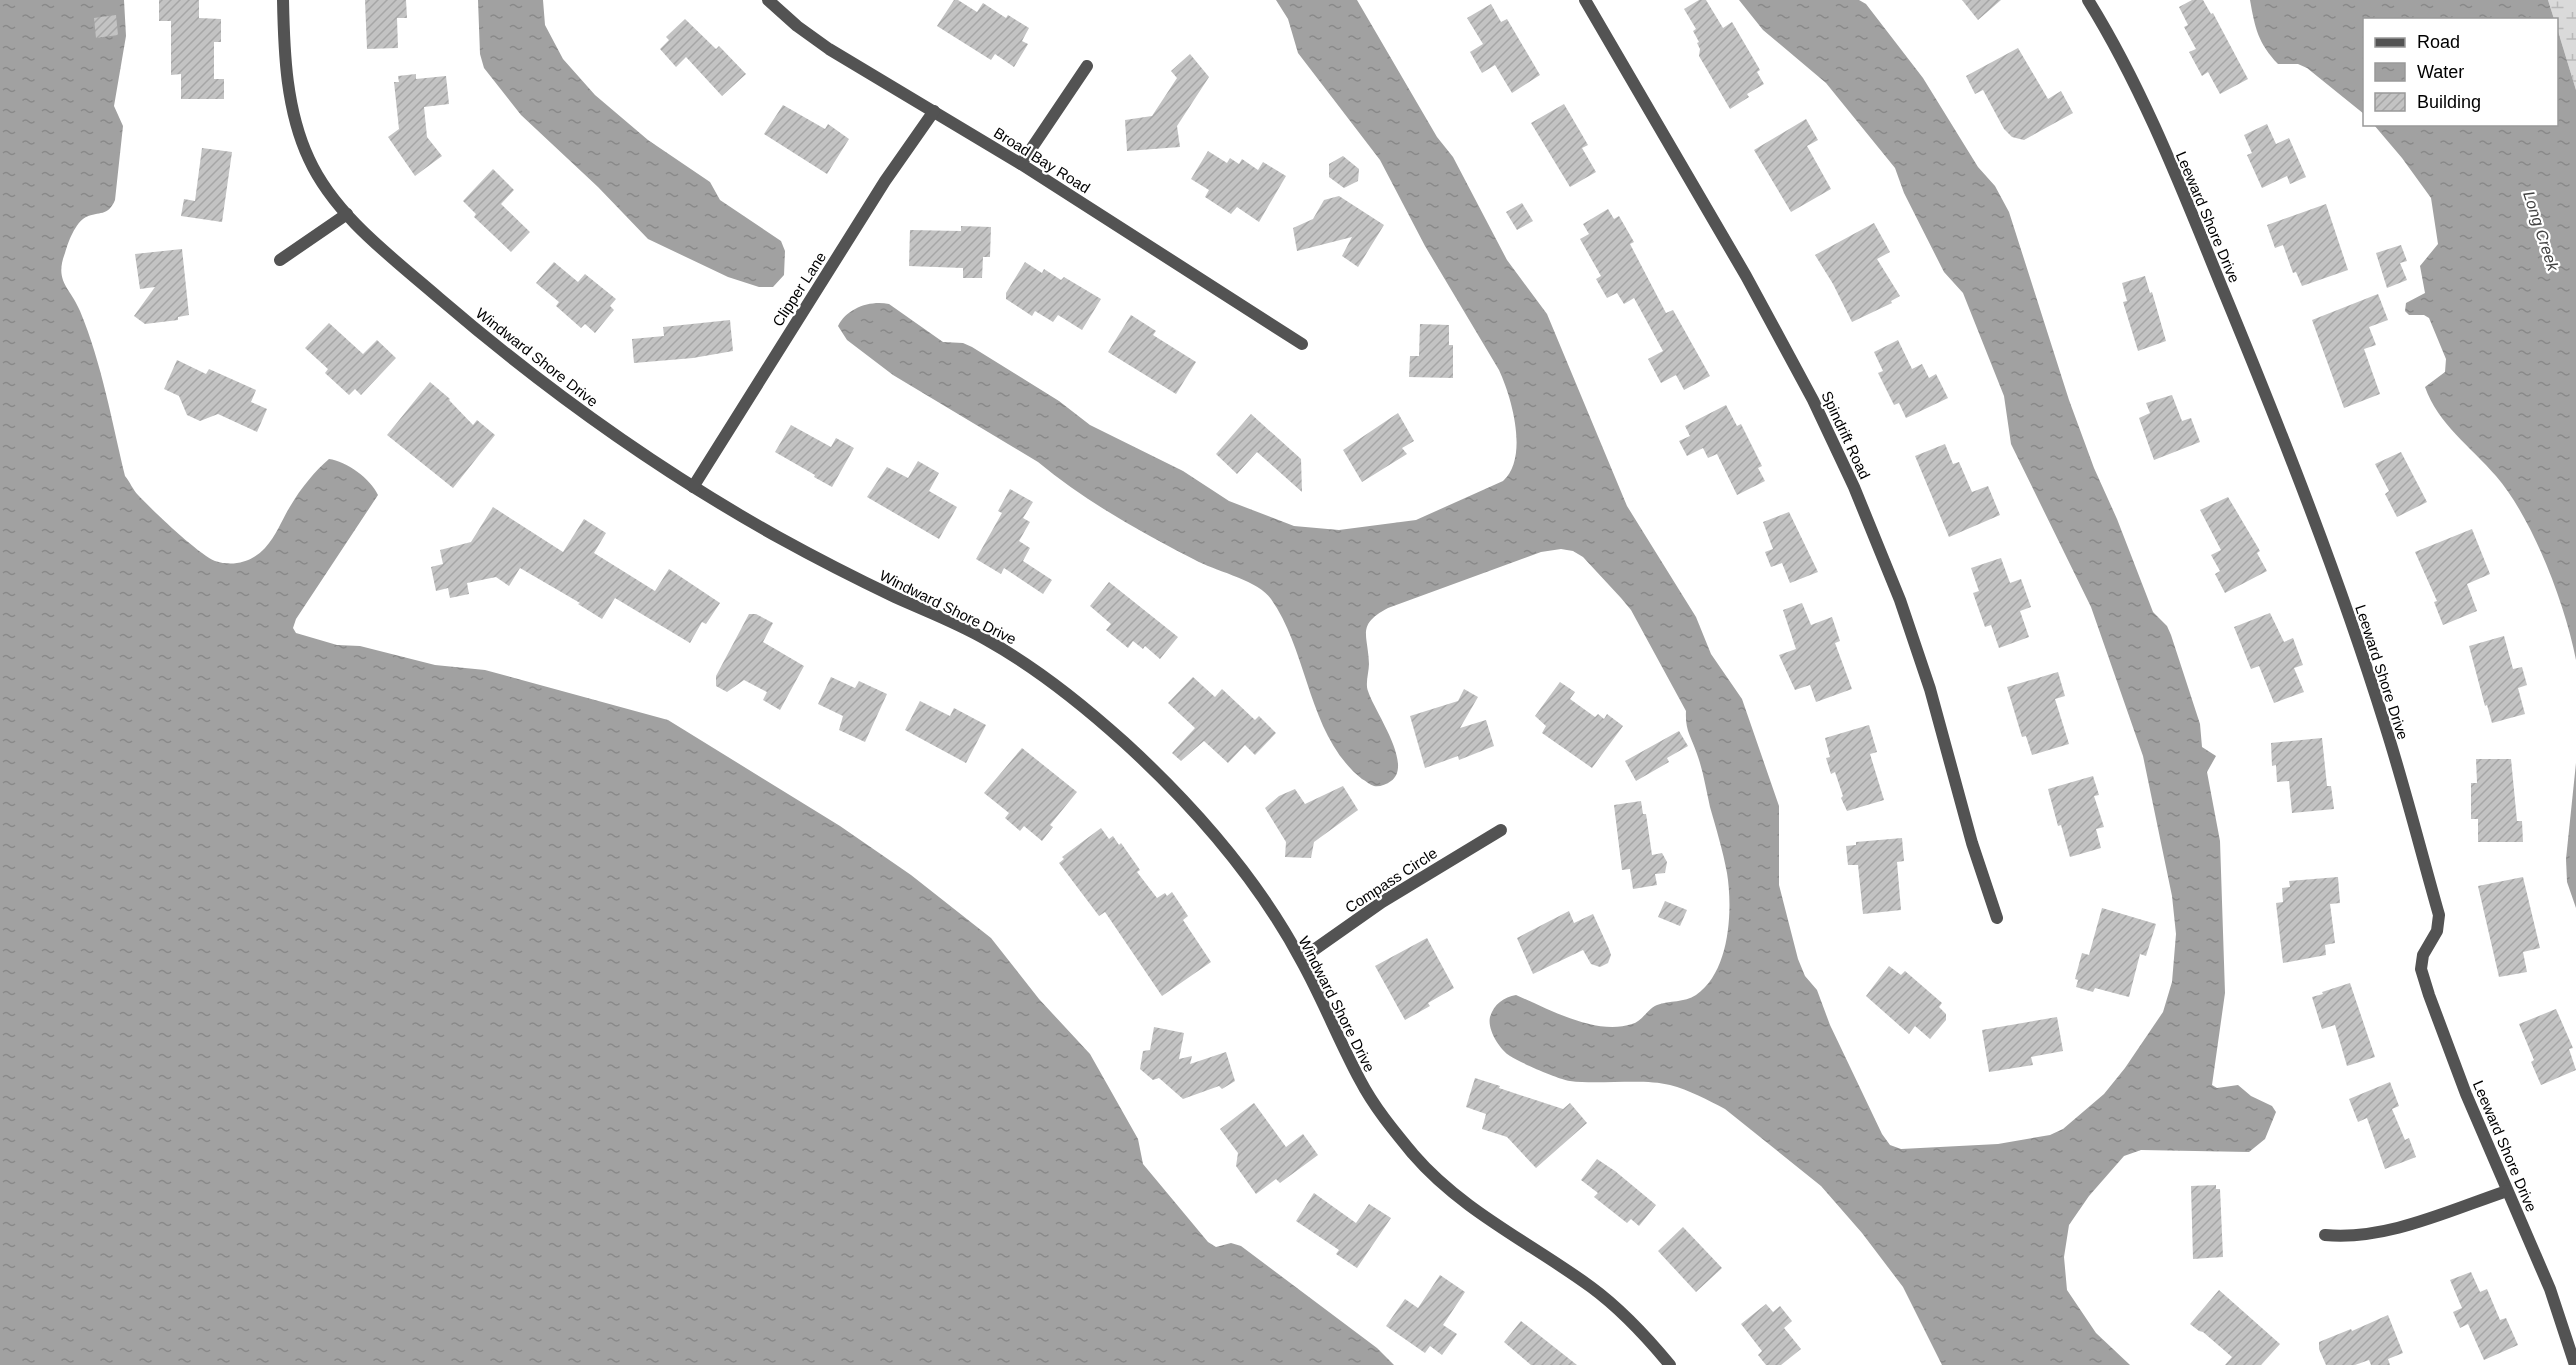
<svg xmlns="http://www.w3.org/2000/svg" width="2576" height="1365" font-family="Helvetica,sans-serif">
  <defs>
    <pattern id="wetland-marsh" width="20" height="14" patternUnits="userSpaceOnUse" patternTransform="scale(1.5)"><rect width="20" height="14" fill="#dadada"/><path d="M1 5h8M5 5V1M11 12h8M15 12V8" fill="none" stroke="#b9b9b9"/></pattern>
    <pattern id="water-ripples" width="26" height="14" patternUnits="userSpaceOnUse" patternTransform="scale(1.5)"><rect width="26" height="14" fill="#a1a1a1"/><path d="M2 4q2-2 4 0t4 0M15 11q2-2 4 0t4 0" fill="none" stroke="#898989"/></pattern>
    <pattern id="building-hatch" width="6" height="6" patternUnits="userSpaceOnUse" patternTransform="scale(1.5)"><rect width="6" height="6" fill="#c3c3c3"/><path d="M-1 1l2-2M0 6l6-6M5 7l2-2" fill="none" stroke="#a6a6a6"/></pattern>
  </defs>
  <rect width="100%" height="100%" fill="#fff"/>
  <!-- wetland -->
  <path fill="url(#wetland-marsh)" d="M2548 0H2576V90L2557 28 2556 20 2554 19Z"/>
  <!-- water -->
  <g fill="url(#water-ripples)">
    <path d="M0 0H124L126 36 114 106 123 126 115 200C108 217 99 211 86 217 75 223 68 242 65 253 54 282 70 287 80 311 102 364 112 422 125 476 130 482 133 490 138 495 152 510 198 554 215 561 233 567 252 562 265 548 277 535 282 519 291 505 301 488 315 471 329 459 346 461 371 479 378 495L296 619 293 628 296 633 337 645 360 646 435 665 485 670 668 720 840 826 911 875 991 938 1039 999 1090 1054 1138 1139 1143 1164 1208 1242 1216 1247 1231 1243 1241 1246 1377 1348 1394 1365H0Z"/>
    <path d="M478 0H543L545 25 563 59 595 95 648 140 710 182 720 200 781 241 785 251 784 275 773 287H759L728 277 648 239 598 187 521 115 484 68 480 54Z"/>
    <path d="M1276 0H1357L1437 137 1453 157 1507 260 1547 314 1627 506 1696 617 1711 654 1742 699 1779 806V885L1798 959 1805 976 1817 990 1830 1025 1882 1134 1890 1145 1901 1149 1998 1144 2050 1135 2063 1129 2104 1094 2125 1068 2163 1012 2172 982 2176 934 2172 896 2143 756 2091 607 2011 444 2004 396 1963 293 1944 272 1904 193 1895 168 1826 83 1763 30 1739 0H1859L1866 4 1923 78 1978 167 1995 186 2009 212 2069 400 2094 468 2117 519 2153 612 2167 626 2171 635 2200 724 2202 747 2216 756 2207 772 2220 841 2225 993 2212 1085 2217 1088 2238 1085 2251 1096 2272 1106 2276 1112 2265 1139 2249 1152 2141 1150 2124 1156 2089 1196 2069 1225 2064 1257 2067 1290 2096 1333 2130 1365H1942L1903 1287 1862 1233 1821 1186 1725 1109C1708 1100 1689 1090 1670 1085 1643 1078 1599 1085 1570 1081 1558 1079 1521 1063 1510 1056 1500 1050 1487 1030 1490 1017 1494 1004 1504 997 1516 995 1549 1009 1596 1036 1632 1024 1643 1021 1648 1008 1657 1005 1670 1000 1684 1003 1696 995 1730 972 1733 910 1727 873 1723 851 1716 828 1710 807 1706 789 1703 770 1697 754 1691 736 1685 731 1686 711L1631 610 1621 598 1583 557 1573 551 1561 549 1541 552 1388 608C1356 625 1368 634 1369 664 1369 672 1365 683 1368 691 1374 711 1414 765 1391 781 1386 785 1379 787 1374 786 1370 785 1366 781 1362 779 1308 736 1309 653 1271 599 1259 581 1219 572 1199 562 1144 534 1086 502 1038 462L893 375 847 340 838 326C847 308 870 300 889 304L943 342 963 343 972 347 1059 401 1090 425 1183 471 1229 501 1294 526 1339 530 1416 520 1503 481C1529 458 1512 398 1499 370L1425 246 1380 160 1298 53 1288 19Z"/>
    <path d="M2250 0H2548L2554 19 2364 20V114L2307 68 2298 64H2278C2258 43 2255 28 2250 0Z"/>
    <path d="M2557 28 2576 90V660C2565 604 2533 519 2496 476 2471 447 2438 424 2425 387L2445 372 2446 359 2429 318 2424 315H2409L2405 311 2406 303 2425 293 2420 266 2438 244 2431 198 2402 158 2374 125 2556 124Z"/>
    <path d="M2576 763V908L2567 882 2566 859Z"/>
  </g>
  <!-- building -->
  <g fill="url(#building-hatch)">
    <path d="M159 0H199V18L221 19V42H214V79H224V99H181V74L171 75V21H159Z"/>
    <path d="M365 0H406L407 18H397L398 48 367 49Z"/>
    <path d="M954 0H958L977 12 983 3 1006 18 1008 15 1029 28 1022 41 1028 44 1014 67 995 54 991 60 937 26Z"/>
    <path d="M1699 0H1706L1723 28 1732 22 1760 70 1757 72 1764 84 1747 94 1749 97 1730 109 1699 56 1700 49 1697 43 1699 42 1693 31 1696 29 1684 9Z"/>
    <path d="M1962 0H2001L1978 20Z"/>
    <path d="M2192 0H2203L2211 14 2213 13 2248 79 2220 94 2208 72 2202 76 2189 52 2196 49 2184 27 2188 25 2179 7Z"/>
    <path d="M1491 4 1501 22 1507 19 1540 75 1512 93 1495 65 1482 73 1470 52 1483 44 1467 18Z"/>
    <path d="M116 15 118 35 96 38 94 18Z"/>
    <path d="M685 19 716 49 719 46 746 74 722 96 686 57 676 67 660 49 669 40 666 37Z"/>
    <path d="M2018 48 2048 99 2061 91 2073 113 2024 140 2012 137 2004 129 1983 90 1975 94 1966 76Z"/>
    <path d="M1190 54 1209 77 1177 126 1180 147 1127 151 1125 120 1152 116 1177 78 1171 71Z"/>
    <path d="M416 74V79L446 76 449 104 424 107 427 137 442 156 415 176 388 137 399 129 394 82H399L398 76Z"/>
    <path d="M1564 104 1588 145 1582 148 1596 172 1570 187 1531 123Z"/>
    <path d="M783 105 825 129 828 124 849 139 827 174 764 134Z"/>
    <path d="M1806 119 1818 140 1807 146 1831 189 1791 212 1754 150Z"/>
    <path d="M2267 124 2276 144 2289 138 2306 177 2290 184 2287 176 2262 188 2247 155 2252 153 2244 135Z"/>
    <path d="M202 148 232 152 222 222 181 216 184 199 195 201Z"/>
    <path d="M1208 151 1227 163 1230 158 1239 164 1242 159 1258 170 1263 162 1286 176 1259 222 1237 207 1231 214 1205 197 1209 190 1191 179Z"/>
    <path d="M1343 156 1359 169 1358 181 1344 188 1329 177V164Z"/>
    <path d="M493 169 514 190 501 204 530 232 511 252 474 217 476 214 463 201Z"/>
    <path d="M1339 196 1384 225 1358 267 1342 256 1352 237 1297 251 1293 228 1313 219 1324 200Z"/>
    <path d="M1522 203 1533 221 1517 230 1506 212Z"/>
    <path d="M2326 204 2348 270 2302 286 2296 272 2293 273 2283 245 2275 248 2267 225Z"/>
    <path d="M1608 209 1614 219 1619 216 1634 242 1630 244 1666 313 1673 310 1710 376 1684 390 1676 375 1661 383 1648 359 1663 351 1634 298 1624 304 1617 293 1607 298 1596 279 1601 276 1580 239 1589 234 1583 224Z"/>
    <path d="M1874 223 1890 252 1877 259 1900 296 1891 301 1892 303 1852 322 1833 284 1815 255Z"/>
    <path d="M961 226 991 227 990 257H983L982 278H963V268L909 266 910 230 961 231Z"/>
    <path d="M2401 245 2407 261 2400 263 2407 280 2387 288 2376 253Z"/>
    <path d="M182 249 189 315 178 317V320L145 324 134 316 155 287 140 289 135 254Z"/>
    <path d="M554 262 578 282 585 274 616 299 610 306 614 310 595 333 585 324 581 328 556 306 559 302 536 283Z"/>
    <path d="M1025 262 1042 273 1044 269 1061 280 1064 277 1101 299 1082 330 1058 315 1053 322 1035 311 1032 316 1006 299V293Z"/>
    <path d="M2145 276 2150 293 2152 292 2166 341 2138 351 2123 302 2127 301 2122 283Z"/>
    <path d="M2378 294 2388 320 2369 327 2376 345 2364 349 2380 394 2344 408 2312 320Z"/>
    <path d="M1131 315 1156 331 1153 335 1196 362 1176 394 1108 352Z"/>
    <path d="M730 320 733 351 693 358 634 363 632 339 664 336 663 327Z"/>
    <path d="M329 323 363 354 377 340 396 358 361 395 355 389 349 395 325 373 328 369 305 348Z"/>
    <path d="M1420 324 1449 325V345H1453V378L1409 377 1410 356H1419Z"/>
    <path d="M1898 340 1912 369 1922 364 1929 378 1936 374 1948 398 1906 418 1899 403 1894 405 1878 373 1883 371 1874 352Z"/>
    <path d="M177 360 206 374 209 369 256 390 251 402 267 409 257 432 218 414 200 421 187 415 179 396 164 389Z"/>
    <path d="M430 382 450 399 449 400 473 425 477 420 495 435 453 488 387 435Z"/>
    <path d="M2172 395 2182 421 2191 418 2200 442 2154 460 2139 418 2150 413 2146 403Z"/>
    <path d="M1726 405 1737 426 1741 424 1762 466 1758 468 1765 481 1737 495 1717 454 1708 458 1703 448 1687 456 1679 441 1690 436 1685 426Z"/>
    <path d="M1398 413 1414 441 1402 448 1407 454 1362 482 1343 450Z"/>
    <path d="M1251 414 1301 459 1302 492 1257 452 1237 474 1216 454Z"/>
    <path d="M791 425 831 447 836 438 854 448 832 487 814 477 815 475 775 452Z"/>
    <path d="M1945 444 1953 464 1959 462 1972 492 1988 486 2000 515 1949 537 1915 456Z"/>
    <path d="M2401 452 2427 502 2397 517 2385 494 2389 491 2375 464Z"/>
    <path d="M918 461 939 473 929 491 957 507 939 539 867 497 887 467 908 478Z"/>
    <path d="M1010 489 1033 502 1023 518 1030 522 1019 541 1030 548 1023 561 1052 580 1043 594 1004 568 1001 574 976 559 1002 513 998 511Z"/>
    <path d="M2228 497 2260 551 2257 553 2267 571 2225 593 2215 574 2220 571 2211 555 2221 550 2200 510Z"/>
    <path d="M493 507 563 552 584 519 606 533 594 553 655 591 669 569 720 603 706 624 702 622 690 643 615 598 602 619 578 604 580 603 520 568 509 586 496 577 467 583 469 594 450 598 448 588 436 591 431 567 443 564 440 550 471 542Z"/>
    <path d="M1789 512 1818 572 1790 583 1782 563 1771 567 1765 552 1773 549 1763 522Z"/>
    <path d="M2472 529 2490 574 2467 584 2477 611 2443 625 2434 602 2437 601 2415 552Z"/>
    <path d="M2001 558 2010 583 2021 579 2031 607 2020 611 2029 637 1999 648 1991 625 1985 627 1973 593 1979 591 1971 568Z"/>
    <path d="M1109 582 1178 637 1160 659 1145 646 1143 649 1133 641 1128 648 1106 630 1111 624 1090 606Z"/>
    <path d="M1802 603 1811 625 1832 617 1840 641 1835 643 1852 689 1816 702 1810 685 1795 690 1779 655 1796 649 1783 610Z"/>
    <path d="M2270 613 2284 642 2293 638 2303 665 2294 668 2304 692 2274 703 2259 666 2251 669 2234 627Z"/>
    <path d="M749 614H756L773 623 763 642 804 666 780 710 763 700 767 692 744 680 727 692 716 686V676Z"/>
    <path d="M2504 636 2513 669 2522 667 2527 685 2518 688 2525 714 2492 723 2487 705 2485 706 2469 646Z"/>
    <path d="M2058 672 2065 696 2055 699 2069 744 2032 755 2026 736 2022 737 2007 687Z"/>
    <path d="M831 677 855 688 859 681 887 694 865 742 839 730 843 716 818 704Z"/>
    <path d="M1193 677 1215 697 1222 689 1255 720 1259 716 1276 733 1255 755 1245 745 1228 763 1204 741 1181 761 1172 753 1195 728 1168 703Z"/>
    <path d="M1560 682 1575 692 1570 699 1595 717 1598 714 1604 719 1607 714 1623 726 1592 768 1542 733 1546 726 1535 716Z"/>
    <path d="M1464 689 1478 697 1460 728 1486 720 1494 746 1459 760 1458 756 1425 768 1410 716 1458 701Z"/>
    <path d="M920 701 950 716 954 708 986 725 966 763 905 730Z"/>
    <path d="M1869 725 1877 752 1870 754 1884 800 1847 811 1841 798 1843 796 1835 772 1831 774 1826 758 1830 757 1825 738Z"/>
    <path d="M1679 731 1688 746 1667 758 1669 762 1636 781 1625 761Z"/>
    <path d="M2322 738 2327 786H2331L2334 809 2292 813 2289 781 2277 782 2276 765 2272 766 2271 743Z"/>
    <path d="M1022 748 1077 792 1050 825 1053 827 1042 841 1024 826 1020 831 1005 818 1009 813 984 793Z"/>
    <path d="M2476 759H2511L2517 821H2522L2523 842H2478V819H2471V783H2477Z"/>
    <path d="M2093 776 2099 795 2094 796 2104 827 2096 829 2101 848 2070 857 2061 825 2058 826 2048 789Z"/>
    <path d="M1343 786 1358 810 1314 842 1311 858 1285 857 1286 842 1265 808 1279 796 1295 789 1305 804Z"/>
    <path d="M1641 801 1643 814H1646L1652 855 1662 853 1667 862 1665 873 1655 874 1657 885 1633 889 1630 869 1622 870 1614 805Z"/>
    <path d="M1101 828 1109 839 1113 836 1119 845 1121 843 1140 870 1137 872 1157 898 1165 893 1167 896 1172 892 1188 916 1183 920 1211 962 1162 996 1105 912 1099 916 1059 863 1064 859 1062 857Z"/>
    <path d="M1902 838 1904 861 1897 862 1901 910 1863 914 1858 865H1848L1846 846 1856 845V842Z"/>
    <path d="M2338 877 2340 903 2330 904 2335 943 2325 945 2326 955 2283 963 2276 903 2283 902 2282 888 2290 887 2289 881Z"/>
    <path d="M2523 877 2540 948 2523 952 2527 972 2499 977 2478 886Z"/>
    <path d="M1665 901 1687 910 1680 926 1658 917Z"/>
    <path d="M2102 908 2156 924 2146 956 2140 954 2129 997 2095 988 2093 992 2076 987 2078 980 2075 979 2082 953 2089 955Z"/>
    <path d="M1569 911 1574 923 1593 914 1609 949 1611 955 1608 963 1600 967 1591 964 1583 950 1533 974 1517 938Z"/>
    <path d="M1427 938 1454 988 1428 1003 1430 1006 1405 1020 1375 966Z"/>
    <path d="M1889 966 1901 975 1905 971 1942 1003 1939 1007 1946 1014V1020L1930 1039 1915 1026 1909 1034 1866 996Z"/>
    <path d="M2350 983 2375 1057 2347 1066 2335 1025 2322 1029 2312 997 2323 994 2322 992Z"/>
    <path d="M2556 1009 2573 1048 2569 1049 2576 1070 2541 1085 2531 1062 2534 1060 2519 1024Z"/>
    <path d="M2057 1017 2063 1051 2031 1057 2033 1065 1989 1072 1982 1030Z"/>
    <path d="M1154 1027 1184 1033 1179 1059 1192 1056 1190 1064 1226 1052 1235 1081 1222 1089 1219 1086 1183 1099 1159 1078 1153 1080 1140 1069 1143 1051 1150 1050Z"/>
    <path d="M1475 1078 1500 1086 1499 1088 1508 1091 1563 1109 1570 1103 1587 1123 1536 1168 1507 1137 1482 1129 1486 1114 1466 1107Z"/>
    <path d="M2390 1082 2399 1106 2392 1109 2405 1140 2409 1138 2416 1157 2385 1169 2367 1118 2358 1122 2349 1099Z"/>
    <path d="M1254 1103 1286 1147 1303 1134 1318 1155 1280 1183 1276 1179 1256 1194 1236 1166 1238 1153 1220 1129Z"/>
    <path d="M1597 1159 1615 1171 1656 1205 1639 1226 1631 1219 1627 1223 1594 1197 1598 1193 1581 1180Z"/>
    <path d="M2216 1185V1189H2220L2223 1257 2193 1259 2191 1186Z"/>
    <path d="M1314 1193 1356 1223 1369 1204 1391 1218 1357 1268 1336 1254 1339 1250 1296 1221Z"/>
    <path d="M1683 1227 1722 1268 1696 1292 1658 1251Z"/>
    <path d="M2471 1272 2480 1292 2487 1289 2500 1320 2506 1318 2518 1345 2484 1360 2468 1324 2460 1328 2453 1312 2462 1308 2450 1280Z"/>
    <path d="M1440 1275 1465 1292 1443 1325 1457 1334 1442 1355 1430 1346 1425 1353 1386 1326 1405 1299 1418 1308Z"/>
    <path d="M2219 1290 2280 1344 2261 1365H2225L2232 1357 2203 1332 2199 1331 2190 1324Z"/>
    <path d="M1766 1304 1773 1312 1780 1306 1792 1321 1784 1328 1801 1349 1781 1365H1766L1758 1355 1762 1351 1741 1324Z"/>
    <path d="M2388 1315 2403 1353 2388 1359 2390 1365H2371L2369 1360 2355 1365H2326L2319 1349V1342L2351 1329 2352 1331Z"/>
    <path d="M1521 1321 1577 1365H1531L1504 1342Z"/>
  </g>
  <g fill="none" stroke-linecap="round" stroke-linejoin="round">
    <!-- minor -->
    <g stroke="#535353" stroke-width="12">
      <path d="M283 0C284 53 286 110 309 159 335 216 393 258 439 298 545 389 656 469 778 537 816 558 855 578 895 597 926 611 958 623 987 640 1037 668 1082 704 1124 742 1194 806 1258 879 1302 962 1323 1000 1339 1041 1360 1080 1374 1107 1394 1131 1413 1154 1462 1211 1531 1243 1591 1287 1621 1309 1646 1336 1670 1365"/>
      <path d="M768 0 797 26 829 49 1021 164 1302 344"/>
      <path d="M1585 0 1746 276 1813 400 1854 487 1900 600 1930 689 1972 843 1997 918"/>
      <path d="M2088 0C2144 90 2183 192 2223 290 2282 433 2339 577 2385 725 2405 788 2421 852 2439 915L2437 931 2423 955 2421 969 2429 995 2466 1094 2550 1289 2575 1365"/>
      <path d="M1021 164 1087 66"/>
      <path d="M280 260 347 214"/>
      <path d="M693 487 885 181 934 111"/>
      <path d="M1301 959 1382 902 1501 830"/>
      <path d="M2325 1235C2386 1241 2450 1210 2507 1191"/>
    </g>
  </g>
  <g text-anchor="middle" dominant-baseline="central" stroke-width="4.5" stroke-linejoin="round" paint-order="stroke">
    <!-- street labels -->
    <g font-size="15" fill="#000" stroke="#fff">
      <text transform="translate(1042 160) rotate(32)">Broad Bay Road</text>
      <text transform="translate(2208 217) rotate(67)">Leeward Shore Drive</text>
      <text transform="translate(799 289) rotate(-57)">Clipper Lane</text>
      <text transform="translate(537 357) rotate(38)">Windward Shore Drive</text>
      <text transform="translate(1846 435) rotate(65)">Spindrift Road</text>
      <text transform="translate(948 607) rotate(26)">Windward Shore Drive</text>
      <text transform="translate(2382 672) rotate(72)">Leeward Shore Drive</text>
      <text transform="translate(1391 880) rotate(-33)">Compass Circle</text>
      <text transform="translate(1337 1004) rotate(63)">Windward Shore Drive</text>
      <text transform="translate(2505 1146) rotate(67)">Leeward Shore Drive</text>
    </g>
    <!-- water labels -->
    <g font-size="16" font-style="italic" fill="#424242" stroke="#fff">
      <text transform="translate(2541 231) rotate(72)">Long Creek</text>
    </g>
  </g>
  <!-- legend -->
  <rect x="2363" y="18" width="195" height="108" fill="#ffffff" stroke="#999999" stroke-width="1.5"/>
  <rect x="2375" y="38" width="30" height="9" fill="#535353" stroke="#999999" stroke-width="1.5"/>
  <text x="2417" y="48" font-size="18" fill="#000000">Road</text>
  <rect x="2375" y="63" width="30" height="18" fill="url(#water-ripples)" stroke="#999999" stroke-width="1.5"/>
  <text x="2417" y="78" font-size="18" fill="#000000">Water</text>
  <rect x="2375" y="93" width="30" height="18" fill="url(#building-hatch)" stroke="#999999" stroke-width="1.5"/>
  <text x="2417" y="108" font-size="18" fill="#000000">Building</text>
</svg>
